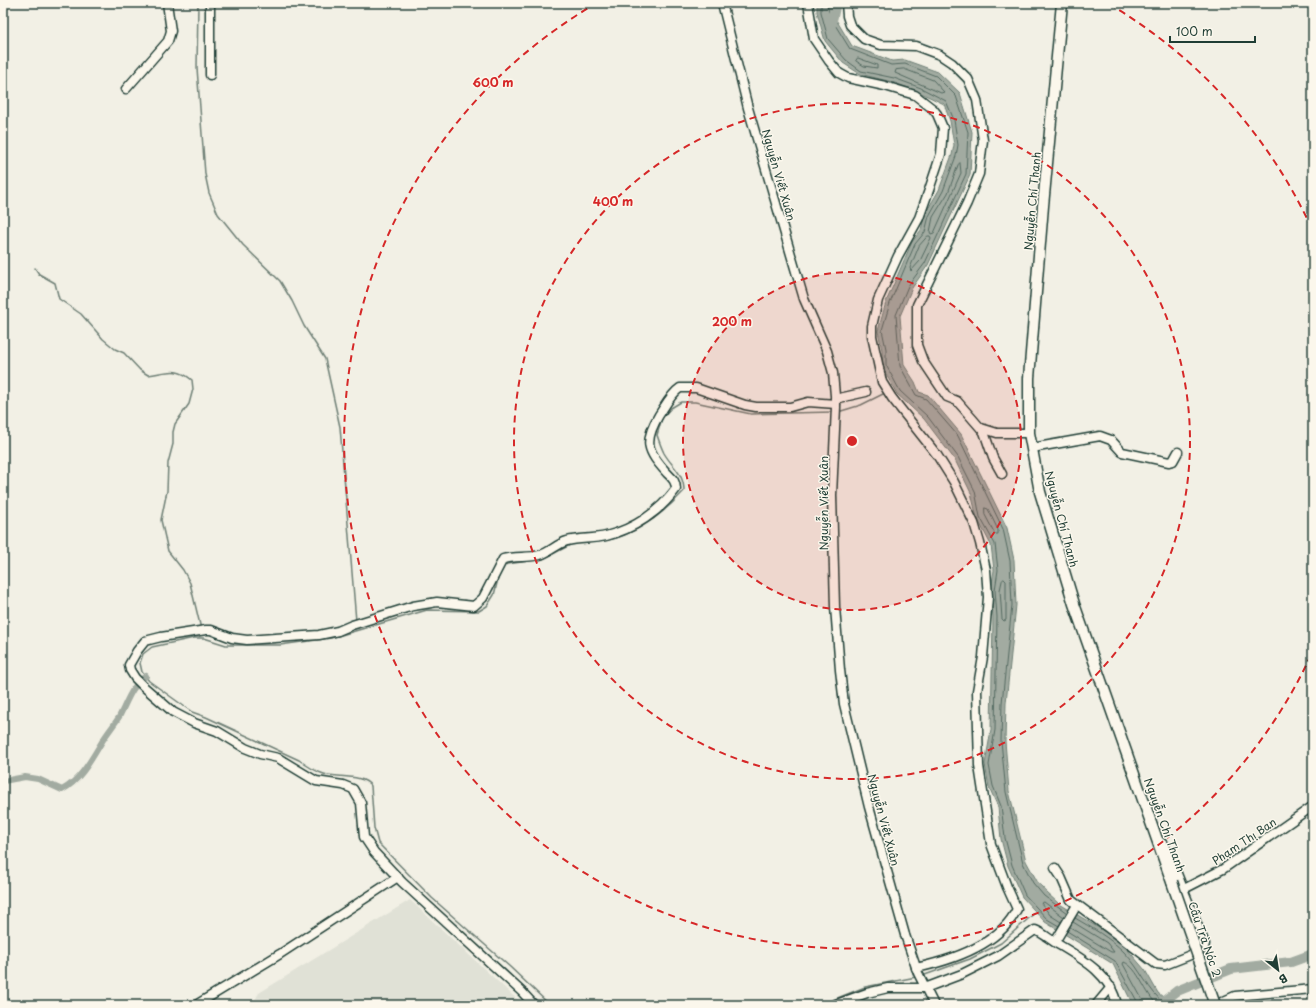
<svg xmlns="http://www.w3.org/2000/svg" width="1316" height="1008" font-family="'Playpen Sans',sans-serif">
  <rect width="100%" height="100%" fill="#f2f0e5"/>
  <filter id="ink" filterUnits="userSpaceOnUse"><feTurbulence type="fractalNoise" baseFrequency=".025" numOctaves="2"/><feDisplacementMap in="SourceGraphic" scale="8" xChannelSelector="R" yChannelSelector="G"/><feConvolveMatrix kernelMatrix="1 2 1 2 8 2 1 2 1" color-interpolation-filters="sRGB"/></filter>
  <g filter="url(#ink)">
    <!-- built -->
    <path fill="#e0e1d6" d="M410 900 523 1005H252L259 993Z"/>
    <!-- water -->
    <path fill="#a2aba1" stroke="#6e7f75" d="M817 3H830L835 18 852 46 892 61 905 60 938 72 960 93 972 132 970 175 928 265 912 288 900 316 904 365 915 382 919 392 928 395 961 434 1007 528 1014 560 1016 605 1006 703 1005 741 1009 791 1026 861 1037 881 1047 893 1058 903 1112 936 1127 949 1145 970 1158 993 1173 1005H1133L1113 964 1045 922 1022 897 1008 866 1001 839 998 807 989 787 985 764 991 730 993 617 991 590 994 570 991 545 977 518 971 493 955 460 924 419 897 394 882 367V350L878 331 886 302 912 242 921 230 925 214 939 190 952 155 954 145 950 121 944 104 919 92 892 82 860 74 843 63 825 41 817 12Z"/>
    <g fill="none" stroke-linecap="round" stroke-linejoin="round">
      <!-- shore -->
      <g stroke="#536960" stroke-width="1">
        <path d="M821 3V12L828 39 846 60 861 71 894 78 921 88 946 101 954 120 958 145 956 156 943 191 929 216 925 232 915 244 890 303 882 330 886 349V365L900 391 928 417 958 457 975 491 980 517 995 544 998 570 995 590 997 617 995 730 989 765 993 786 1001 806 1005 838 1012 865 1025 895 1047 919 1059 926"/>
        <path d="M826 3 832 20 850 49 891 65 905 64 936 76 956 96 968 132 966 174 925 263 908 286 896 315 900 366 916 395 926 399 958 436 1003 529 1010 561 1012 605 1002 703 1001 741 1006 792 1023 863 1033 883 1044 896 1067 913"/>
        <path d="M858 58 877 65V68L864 66 856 61Z"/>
        <path d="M904 69 933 80 944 92 941 93 895 73 896 70Z"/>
        <path d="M960 163 961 173 934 233 931 234 930 232 933 217 948 193 958 165Z"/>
        <path d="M928 236H930L931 238 920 261 911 271 910 268 919 246Z"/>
        <path d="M985 508 988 509 998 530V534H995L985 515Z"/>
        <path d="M1004 579 1006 581V620L1004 621 1002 619 1000 590 1002 581Z"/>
        <path d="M1075 918C1092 928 1110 938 1124 952 1140 968 1148 991 1166 1005"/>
        <path d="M1061 922 1050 915 1041 903 1044 902 1064 917"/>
        <path d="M1070 927 1111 952H1114L1107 943 1073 922"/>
        <path d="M1067 931 1115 961 1137 1001V1005"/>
        <path d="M1143 1005 1142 999 1123 964 1124 962C1139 968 1145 995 1158 1005"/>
      </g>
      <!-- stream -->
      <g stroke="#6e7f75" stroke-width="1.5">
        <path d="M198 3 197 68 205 174 209 193 218 214 243 245 280 281 292 301 304 326 325 359 340 427 356 621"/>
        <path d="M35 268 39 274 55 283 59 299 81 314 103 339 115 349 124 353 140 370 148 375C167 373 176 366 192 380L193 389 189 404 175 424 173 432V444L168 463 167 491 161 520 168 551 183 570 190 583 201 629"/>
        <path d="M838 412 861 405 885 393"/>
        <path d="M596 542C631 539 661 516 684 491 684 473 672 467 664 453 661 447 659 441 657 435L662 418 671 408 681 402H695L751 414 833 412"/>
        <path d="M503 567 507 564 543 559 572 544"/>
        <path d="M499 575 494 595 487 606 479 611 427 610 331 638 280 645H226L204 638H194L152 647 143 654 140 663 142 672 149 681 192 712 206 717 299 760C307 766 314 771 324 774 338 778 363 774 371 786L374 828 378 843 432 898 510 967 550 1005"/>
        <path d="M922 976 970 959 1001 943 1037 911"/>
        <path d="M820 1005 865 987 916 977"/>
      </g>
      <!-- canal -->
      <path stroke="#a2aba1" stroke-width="6" d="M3 781 25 777 38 779 62 790C81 780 92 758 103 740 108 732 114 725 119 717 127 702 131 686 146 676"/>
      <!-- river -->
      <g stroke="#a2aba1" stroke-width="10">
        <path d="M831 25 836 3"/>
        <path d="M1159 1005 1177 991 1231 969 1291 962 1313 954"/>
      </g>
      <!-- minor casing -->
      <g stroke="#1f3d34" stroke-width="11">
        <g id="minor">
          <path d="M722 3 748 108 804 299 827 351 833 373 836 407 832 495 835 607 840 670 844 704 869 807 905 935 918 973 934 1005"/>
          <path d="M808 3 814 39 829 61 839 73 848 78 885 86 915 95 933 109 937 114 943 128 941 154 929 190 919 218 898 256 878 300 872 326V336L882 382 892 398 937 455 954 482 974 523 980 543 986 570 988 597 983 657 977 691 979 766 991 844 1007 887 1017 909C1000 944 953 960 916 968"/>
          <path d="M846 3 847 16 850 25 864 39 881 45 916 46 940 55 952 63 968 79 977 100 983 140 979 174 967 203 917 305V345L923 361 947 397 957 401 984 432 993 458 1002 474"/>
          <path d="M210 75V3"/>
          <path d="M126 89 168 41 171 31 167 3"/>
          <path d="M835 399 866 392"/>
          <path d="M981 428 997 433H1029"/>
          <path d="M1032 448 1100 436 1111 440 1122 452 1169 462 1173 461 1178 452"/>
          <path d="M1055 868 1061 877 1071 900 1156 964 1165 965 1203 950 1205 944 1170 856 1163 844 1157 839"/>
          <path d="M1184 889 1223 869 1313 806"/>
          <path d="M1055 942 1077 905"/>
          <path d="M196 1005 280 954 398 877"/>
          <path d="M534 1005 522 992 402 882 374 852 364 837 361 803 353 789 343 785 316 781 278 758 260 754 245 748 217 731 194 723 173 712 143 686 135 678 130 670 129 665 137 651 145 641 161 637 206 630H211L232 638 247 640 319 635 338 631 352 625 413 606 437 602 474 606 483 598 503 559C515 556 528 558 540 555 550 552 557 544 567 541 580 538 593 539 606 536 634 529 659 512 676 489 676 481 672 478 667 473 647 451 643 442 659 415 665 406 671 394 680 388H696L745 405 756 407H790L808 402 836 404"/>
          <path d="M834 1005 867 993 888 988H925L962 974 998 956 1035 930C1043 933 1049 939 1056 943 1081 958 1111 974 1117 1005"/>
          <path d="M1096 1005 1111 987"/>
          <path d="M1215 1005 1235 996 1313 989"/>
        </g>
      </g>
      <!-- major casing -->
      <g stroke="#1f3d34" stroke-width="13">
        <path id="major" d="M1062 3 1043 206 1029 378V433L1040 492 1074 604 1172 882"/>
      </g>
      <!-- minor -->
      <use href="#minor" stroke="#fbf7ec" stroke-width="8"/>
      <!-- major -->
      <use href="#major" stroke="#fbf7ec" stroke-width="10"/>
      <!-- major-bridge casing -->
      <g stroke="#1f3d34" stroke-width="13" stroke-linecap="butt">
        <path id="major-bridge" d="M1172 882 1215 1005"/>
      </g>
      <!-- major-bridge -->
      <use href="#major-bridge" stroke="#fbf7ec" stroke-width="10"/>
    </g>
  </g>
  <!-- distance rings -->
  <circle cx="852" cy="441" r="169" fill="#d62828" fill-opacity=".12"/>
  <g fill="none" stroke="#d62828" stroke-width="2" stroke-dasharray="7 5">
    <circle cx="852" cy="441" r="169"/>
    <circle cx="852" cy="441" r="338"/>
    <path d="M1311 655A507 507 0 1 1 595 4M1109 4A507 507 0 0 1 1311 227"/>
  </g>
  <g text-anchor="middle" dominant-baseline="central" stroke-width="3" stroke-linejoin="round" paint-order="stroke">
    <!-- street labels -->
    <g font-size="11" fill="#1f3d34" stroke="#fbf7ec">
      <text transform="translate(779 175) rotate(74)">Nguyễn Viết Xuân</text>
      <text transform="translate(1032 201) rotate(-85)">Nguyễn Chí Thanh</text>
      <text transform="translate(823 503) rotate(-90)">Nguyễn Viết Xuân</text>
      <text transform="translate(1062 519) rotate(75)">Nguyễn Chí Thanh</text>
      <text transform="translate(884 820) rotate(75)">Nguyễn Viết Xuân</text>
      <text transform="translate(1165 825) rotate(70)">Nguyễn Chí Thanh</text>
      <text transform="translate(1244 841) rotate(-34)">Phạm Thị Ban</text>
      <text transform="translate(1205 939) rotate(71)">Cầu Trà Nóc 2</text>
    </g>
  </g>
  <circle cx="852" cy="441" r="6" fill="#d62828" stroke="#fbf7ec" stroke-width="2"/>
  <g font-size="12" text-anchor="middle" font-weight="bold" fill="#d62828" stroke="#fbf7ec" stroke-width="3" stroke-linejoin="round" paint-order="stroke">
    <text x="493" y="87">600 m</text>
    <text x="613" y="206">400 m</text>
    <text x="732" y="326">200 m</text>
  </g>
  <!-- margin -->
  <rect width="1316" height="1008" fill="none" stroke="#fbf7ec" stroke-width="16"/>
  <rect x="8" y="8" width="1300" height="992" fill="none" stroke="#1f3d34" stroke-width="1.5" filter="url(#ink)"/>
  <!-- north arrow -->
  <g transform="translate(1278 970) rotate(150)" stroke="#fbf7ec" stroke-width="3" paint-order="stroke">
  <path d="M0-3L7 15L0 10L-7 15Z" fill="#1f3d34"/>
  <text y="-6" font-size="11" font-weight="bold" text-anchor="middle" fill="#1f3d34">B</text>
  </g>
  <!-- scale -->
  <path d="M1170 36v6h85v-6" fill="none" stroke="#1f3d34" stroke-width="2"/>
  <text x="1176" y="36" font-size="12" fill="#1f3d34" stroke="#fbf7ec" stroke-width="3" paint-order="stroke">100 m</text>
</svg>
